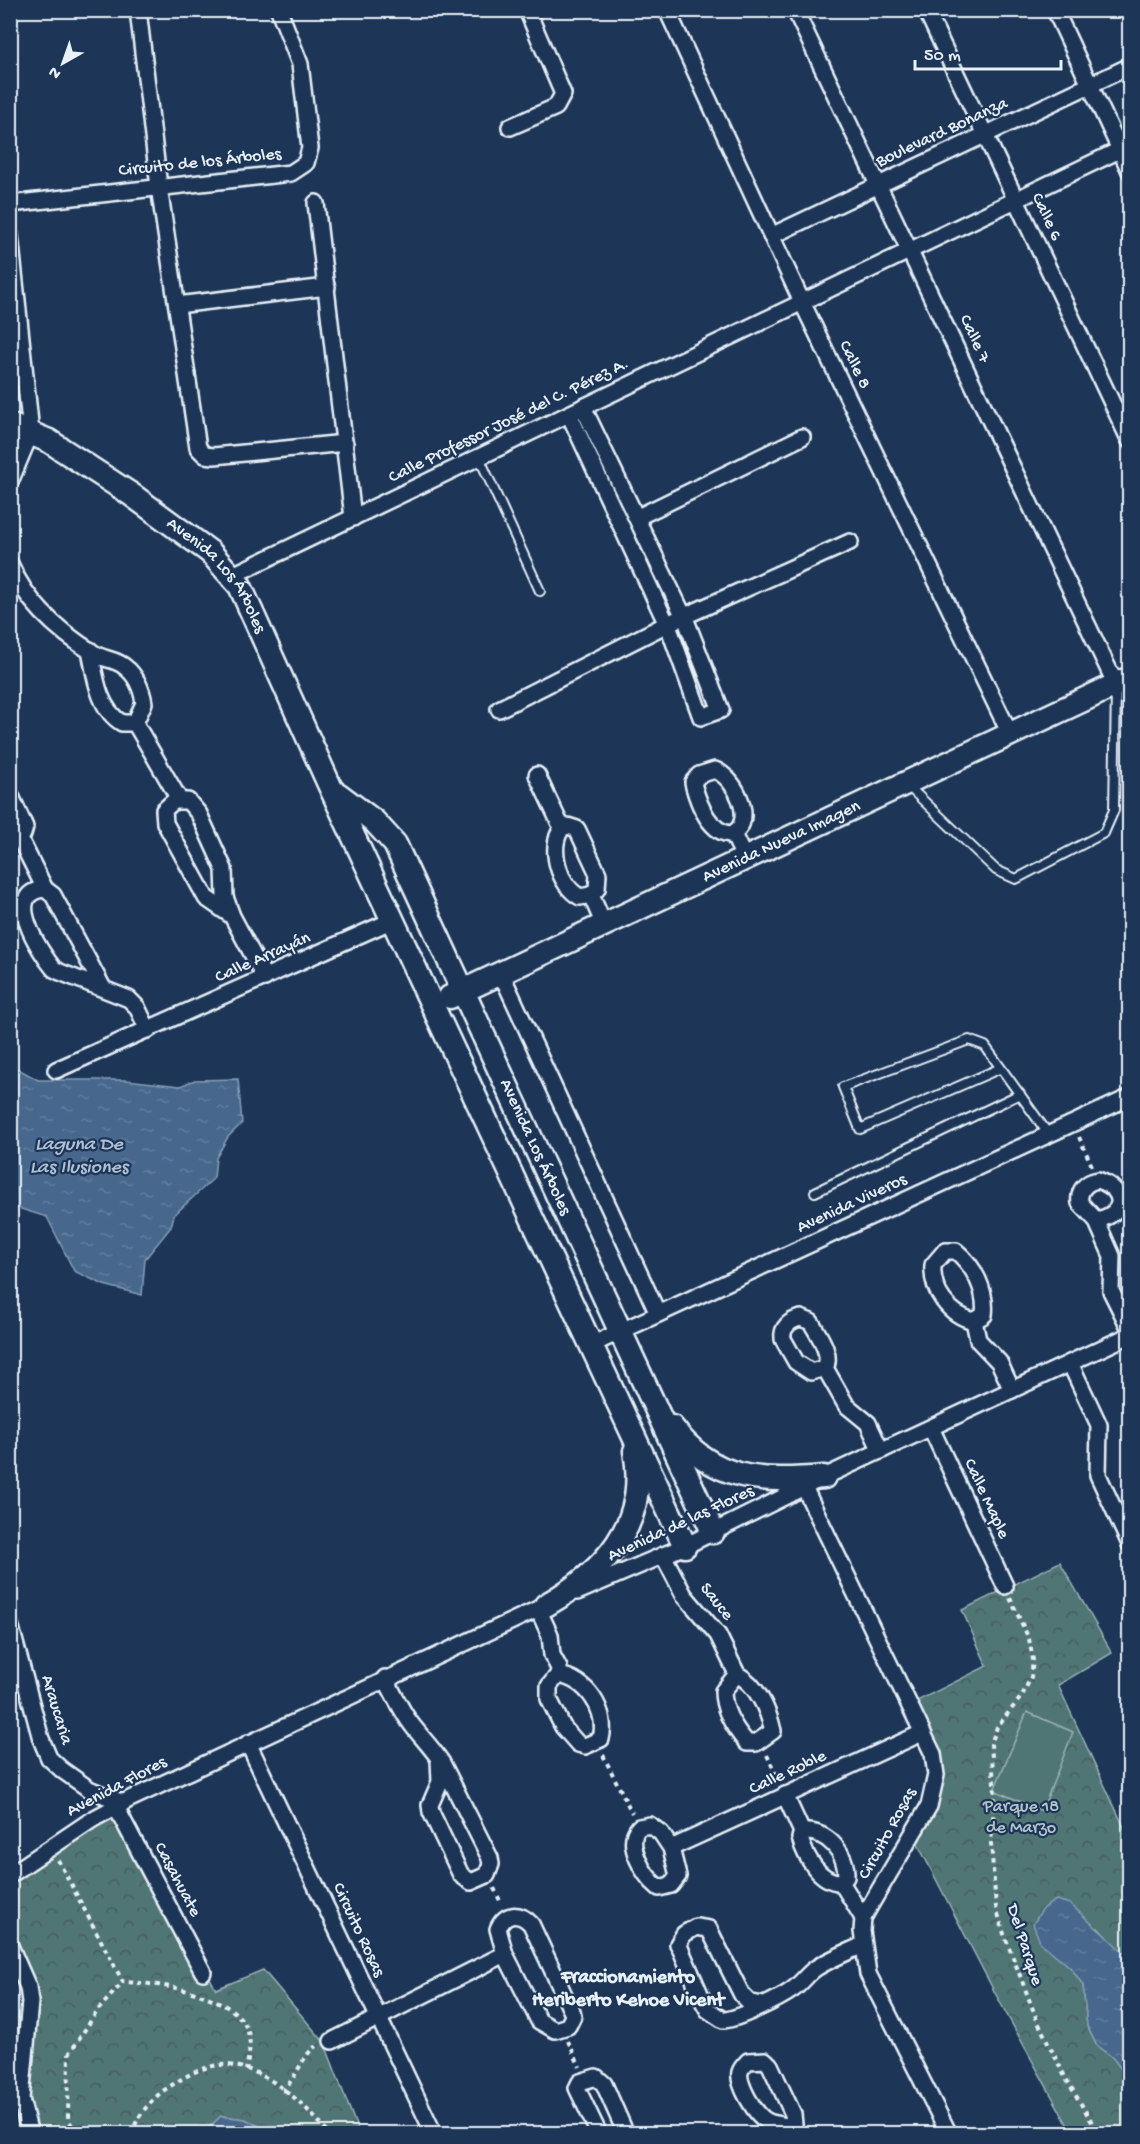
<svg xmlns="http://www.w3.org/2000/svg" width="1140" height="2144" font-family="'Gochi Hand',sans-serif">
  <defs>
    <pattern id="forest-crowns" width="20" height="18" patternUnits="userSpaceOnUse" patternTransform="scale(1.5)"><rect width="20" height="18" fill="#507474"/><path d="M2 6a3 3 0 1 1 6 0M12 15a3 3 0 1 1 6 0" fill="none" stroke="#4a5c5d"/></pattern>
    <pattern id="water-ripples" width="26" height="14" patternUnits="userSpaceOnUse" patternTransform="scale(1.5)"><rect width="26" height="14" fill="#46688c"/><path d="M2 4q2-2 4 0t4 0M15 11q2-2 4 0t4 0" fill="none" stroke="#617e9d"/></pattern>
  </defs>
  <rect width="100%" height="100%" fill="#1d3557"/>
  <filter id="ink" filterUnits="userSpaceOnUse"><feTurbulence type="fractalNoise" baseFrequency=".0167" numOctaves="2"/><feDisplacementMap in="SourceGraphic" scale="12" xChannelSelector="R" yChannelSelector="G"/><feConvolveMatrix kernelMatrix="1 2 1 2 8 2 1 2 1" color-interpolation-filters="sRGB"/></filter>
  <g filter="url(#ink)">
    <!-- forest -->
    <g fill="url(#forest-crowns)" stroke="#9cb2b6" stroke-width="1.5">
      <path d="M1060 1562 1112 1653 1058 1685 1129 1838V1957L1120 1952 1098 1928 1071 1968 1083 1985 1087 2026 1097 2046 1112 2057 1129 2079V2133H1072L995 1993 913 1835 936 1775 909 1705 987 1666 962 1610Z"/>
      <path d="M116 1807 216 1989 263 1970 324 2042 359 2133H272L245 2119 221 2116 203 2133H36L26 2099V1970L11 1935 10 1879Z"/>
    </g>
    <!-- pitch -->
    <path fill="#507474" stroke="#9cb2b6" stroke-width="1.5" d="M1027 1712 1073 1732 1042 1811 994 1790Z"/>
    <!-- water -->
    <g fill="url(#water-ripples)" stroke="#879fb7" stroke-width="1.5">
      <path d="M11 1065 38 1080H126L180 1086 195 1080 238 1079 242 1123 228 1137 216 1158 214 1178 174 1215 171 1227 145 1259 142 1295 104 1285 74 1271 47 1217 11 1206Z"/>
      <path d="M1056 1900 1070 1904 1129 1957V2079L1112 2057 1097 2046 1087 2026 1083 1985 1071 1968 1040 1942 1033 1924 1043 1908Z"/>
      <path d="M221 2116 245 2119 272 2133H203Z"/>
    </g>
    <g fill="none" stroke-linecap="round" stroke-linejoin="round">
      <!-- lane casing -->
      <g stroke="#e8f1f8" stroke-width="12">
        <g id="lane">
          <path d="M479 457 540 591"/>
          <path d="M908 786 996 870 1016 879 1104 833 1114 810 1116 688"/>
          <path d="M1001 1068 860 1129 843 1087 969 1040 985 1046 1049 1135"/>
          <path d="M815 1192 1020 1094"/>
        </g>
      </g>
      <!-- street casing -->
      <g stroke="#e8f1f8" stroke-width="20">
        <g id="street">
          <path d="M138 10 159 187 198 448 205 455 214 456 345 443"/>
          <path d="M667 10 802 302 1010 734"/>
          <path d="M795 10 1116 685"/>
          <path d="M926 10 1130 441"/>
          <path d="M1055 10 1130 171"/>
          <path d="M510 127 556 107 563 94 527 10"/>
          <path d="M316 203 353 518"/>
          <path d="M10 204 291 173 306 163 310 148 300 64 279 10"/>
          <path d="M10 235 31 432 10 482"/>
          <path d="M771 236 1130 66"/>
          <path d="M177 305 327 287"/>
          <path d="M569 414 670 631 701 717 721 710 687 623 583 407"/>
          <path d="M638 517 802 437"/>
          <path d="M10 564C27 604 59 632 95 654 105 660 116 659 125 667 136 675 142 690 144 703L135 723H122C98 709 95 675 90 650"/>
          <path d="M233 575 1130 145"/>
          <path d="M499 709 667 624 850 542"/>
          <path d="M135 723 179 799"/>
          <path d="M537 775 562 828C548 848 559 886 580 897L591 895 604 925"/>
          <path d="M10 794 25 827 23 834 10 840"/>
          <path d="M562 828 568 826 577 829 598 874 597 889 591 895"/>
          <path d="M733 834C756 819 735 778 715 770L699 775 693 782 694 787C699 805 711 835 733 834L744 857"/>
          <path d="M19 837 45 889"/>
          <path d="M232 916 206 898 165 823 164 810 174 801H188L199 814 224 869 225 897 232 916 265 978"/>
          <path d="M501 973 658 1314"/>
          <path d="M103 988 53 895 45 889C1 892 40 952 54 969L60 972 129 999 137 1007 148 1030"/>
          <path d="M56 1070 393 920"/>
          <path d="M1096 1220C1126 1215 1127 1190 1098 1180 1086 1182 1078 1190 1080 1203L1096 1220 1112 1256 1111 1291 1130 1329"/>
          <path d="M974 1321C949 1315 931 1291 933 1265L945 1251H956C974 1266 987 1291 984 1315L974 1321 978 1340 999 1362 1012 1390"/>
          <path d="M591 1345 1130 1097"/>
          <path d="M1070 1363 1099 1425 1098 1475 1130 1544"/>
          <path d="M825 1368 811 1372 796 1362 783 1339C781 1327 791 1320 801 1318L811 1322C818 1334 833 1355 825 1368L846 1405 868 1423 881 1451"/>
          <path d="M931 1428 1005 1586"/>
          <path d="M804 1487 933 1754 936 1775 929 1806 871 1904 863 1918 862 1931 868 1974 949 2134"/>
          <path d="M663 1555 684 1595 718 1635 737 1674 723 1691C723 1710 734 1728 747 1743H756L773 1731C768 1709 757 1685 737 1674"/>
          <path d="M577 1592 685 1546 824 1477 1130 1335"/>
          <path d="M538 1609 550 1635 552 1655 559 1668 558 1675 549 1686V1699L563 1727 578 1744 585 1746 601 1739C608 1711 587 1679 558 1675"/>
          <path d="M10 1624 41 1739 49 1758 62 1770 89 1789 123 1803"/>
          <path d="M385 1678C394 1694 401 1711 412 1725 422 1738 433 1749 442 1763L490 1858 491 1864 487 1875 471 1882 461 1875 431 1812 430 1805 440 1782 439 1759"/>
          <path d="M248 1743 434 2134"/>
          <path d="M785 1795 802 1832 800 1838C805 1856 820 1883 841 1882L846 1877C847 1853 827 1830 802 1832"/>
          <path d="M116 1807 203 1972"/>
          <path d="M671 1848 661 1833 650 1825 639 1827C624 1844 644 1876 659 1888L671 1885 678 1876 671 1848 922 1733"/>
          <path d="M10 1875 93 1819 130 1799 555 1601"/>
          <path d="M841 1882 863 1918"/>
          <path d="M10 1946 28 1987 30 2002 21 2099 30 2134"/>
          <path d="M763 2005 750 2003 742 1995 709 1929 696 1927 684 1934 678 1944 680 1948 704 2003 708 2010 723 2020C737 2020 781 1998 792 1990 801 1984 807 1974 816 1968 830 1959 848 1952 863 1945"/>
          <path d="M332 2041 505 1954 498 1929C505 1912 520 1912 531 1924L572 2012 573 2016 568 2026 555 2030 539 2021 505 1954"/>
          <path d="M794 2130C785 2123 776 2126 767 2121 756 2116 737 2084 740 2072 741 2068 745 2064 748 2061L765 2060 770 2065 793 2114 795 2134"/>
          <path d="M599 2134 577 2088 580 2082 596 2077 604 2084 626 2134"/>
        </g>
      </g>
      <!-- secondary casing -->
      <g stroke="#e8f1f8" stroke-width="27">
        <g id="secondary">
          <path id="s1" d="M10 425 49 441 132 495 210 552 240 586 328 782 685 1546"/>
          <path id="s2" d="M338 794 374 821 395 844 713 1532"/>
          <path id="s3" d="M450 997 1130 678"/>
          <path d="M672 1427C713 1482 762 1482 824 1477"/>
          <path d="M546 1605C604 1572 649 1524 635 1451"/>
        </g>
      </g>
      <!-- path -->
      <g stroke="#e8f1f8" stroke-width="4" stroke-dasharray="4.5 4.5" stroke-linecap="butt">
        <path d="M1079 1137 1092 1166"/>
        <path d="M1010 1598 1029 1639 1033 1660 1031 1677 1022 1696 997 1727 991 1744 995 1796 991 1843 996 1907 1004 1934 1037 2020 1065 2077 1099 2134"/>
        <path d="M603 1755 632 1813"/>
        <path d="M767 1755 779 1781"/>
        <path d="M58 1860 123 1982C157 1983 227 1992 245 2025 253 2039 249 2055 246 2070"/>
        <path d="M494 1888 501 1903"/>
        <path d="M568 2041 580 2067"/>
        <path d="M285 2092 284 2089C298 2076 301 2057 316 2046"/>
        <path d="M76 2134 68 2118 69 2054 98 2010 123 1982"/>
        <path d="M132 2134C137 2114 155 2095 172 2085 187 2075 209 2063 228 2065 268 2069 305 2104 329 2134"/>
      </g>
      <!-- lane -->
      <use href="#lane" stroke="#1d3557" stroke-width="8"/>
      <!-- street -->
      <use href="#street" stroke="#1d3557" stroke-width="15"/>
      <!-- secondary -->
      <use href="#secondary" stroke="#1d3557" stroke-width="22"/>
    </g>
  </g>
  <g text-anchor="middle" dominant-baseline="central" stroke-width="4.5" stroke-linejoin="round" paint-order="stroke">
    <!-- street labels -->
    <g font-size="18" fill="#e8f1f8" stroke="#1d3557">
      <text transform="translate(942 133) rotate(-25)">Boulevard Bonanza</text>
      <text transform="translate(200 163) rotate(-6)">Circuito de los Árboles</text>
      <text transform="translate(1046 217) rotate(65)">Calle 6</text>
      <text transform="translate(974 339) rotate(65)">Calle 7</text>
      <text transform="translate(854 365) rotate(64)">Calle 8</text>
      <text transform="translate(509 421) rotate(-26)">Calle Professor José del C. Pérez A.</text>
      <text stroke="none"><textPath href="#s1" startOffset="260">Avenida Los Árboles</textPath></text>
      <text stroke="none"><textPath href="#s3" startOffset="366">Avenida Nueva Imagen</textPath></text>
      <text transform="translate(263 958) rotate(-24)">Calle Arrayán</text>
      <text stroke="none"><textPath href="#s2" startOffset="410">Avenida Los Árboles</textPath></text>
      <text transform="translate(852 1204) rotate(-25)">Avenida Viveros</text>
      <text transform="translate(986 1499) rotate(65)">Calle Maple</text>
      <text transform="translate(681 1524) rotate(-25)">Avenida de las Flores</text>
      <text transform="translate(716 1602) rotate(51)">Sauce</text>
      <text transform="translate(56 1710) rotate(73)">Araucaria</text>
      <text transform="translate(788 1773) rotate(-25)">Calle Roble</text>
      <text transform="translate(117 1787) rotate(-28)">Avenida Flores</text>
      <text transform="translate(888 1834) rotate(-61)">Circuito Rosas</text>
      <text transform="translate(177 1880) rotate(62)">Casahuate</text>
      <text transform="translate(358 1930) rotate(65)">Circuito Rosas</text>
      <text transform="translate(1024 1945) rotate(72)">Del Parque</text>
    </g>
    <!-- park labels -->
    <g font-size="18" fill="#b3c5ca" stroke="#1d3557">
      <text x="1021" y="1807">Parque 18<tspan x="1021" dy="21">de Marzo</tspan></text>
    </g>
    <!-- water labels -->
    <g font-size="20" font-style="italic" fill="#afc1d2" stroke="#1d3557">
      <text x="79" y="1145">Laguna De<tspan x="79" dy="23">Las Ilusiones</tspan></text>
    </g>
    <!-- neighbourhood labels -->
    <g font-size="20" font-weight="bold" fill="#e8f1f8" stroke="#1d3557">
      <text x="628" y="1978">Fraccionamiento<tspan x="628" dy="23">Heriberto Kehoe Vicent</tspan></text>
    </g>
  </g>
  <!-- margin -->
  <rect width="1140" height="2144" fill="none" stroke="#1d3557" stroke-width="36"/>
  <rect x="18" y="18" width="1104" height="2108" fill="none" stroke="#e8f1f8" stroke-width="2" filter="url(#ink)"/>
  <!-- north arrow -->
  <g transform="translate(63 63) rotate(220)" stroke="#1d3557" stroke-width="4.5" paint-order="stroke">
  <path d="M0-4.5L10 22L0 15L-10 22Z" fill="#e8f1f8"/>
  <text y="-9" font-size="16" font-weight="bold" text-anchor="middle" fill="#e8f1f8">N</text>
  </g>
  <!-- scale -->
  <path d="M915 60v9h146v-9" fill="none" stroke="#e8f1f8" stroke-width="3"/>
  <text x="924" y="60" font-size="18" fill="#e8f1f8" stroke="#1d3557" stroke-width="4.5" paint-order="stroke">50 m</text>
</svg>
